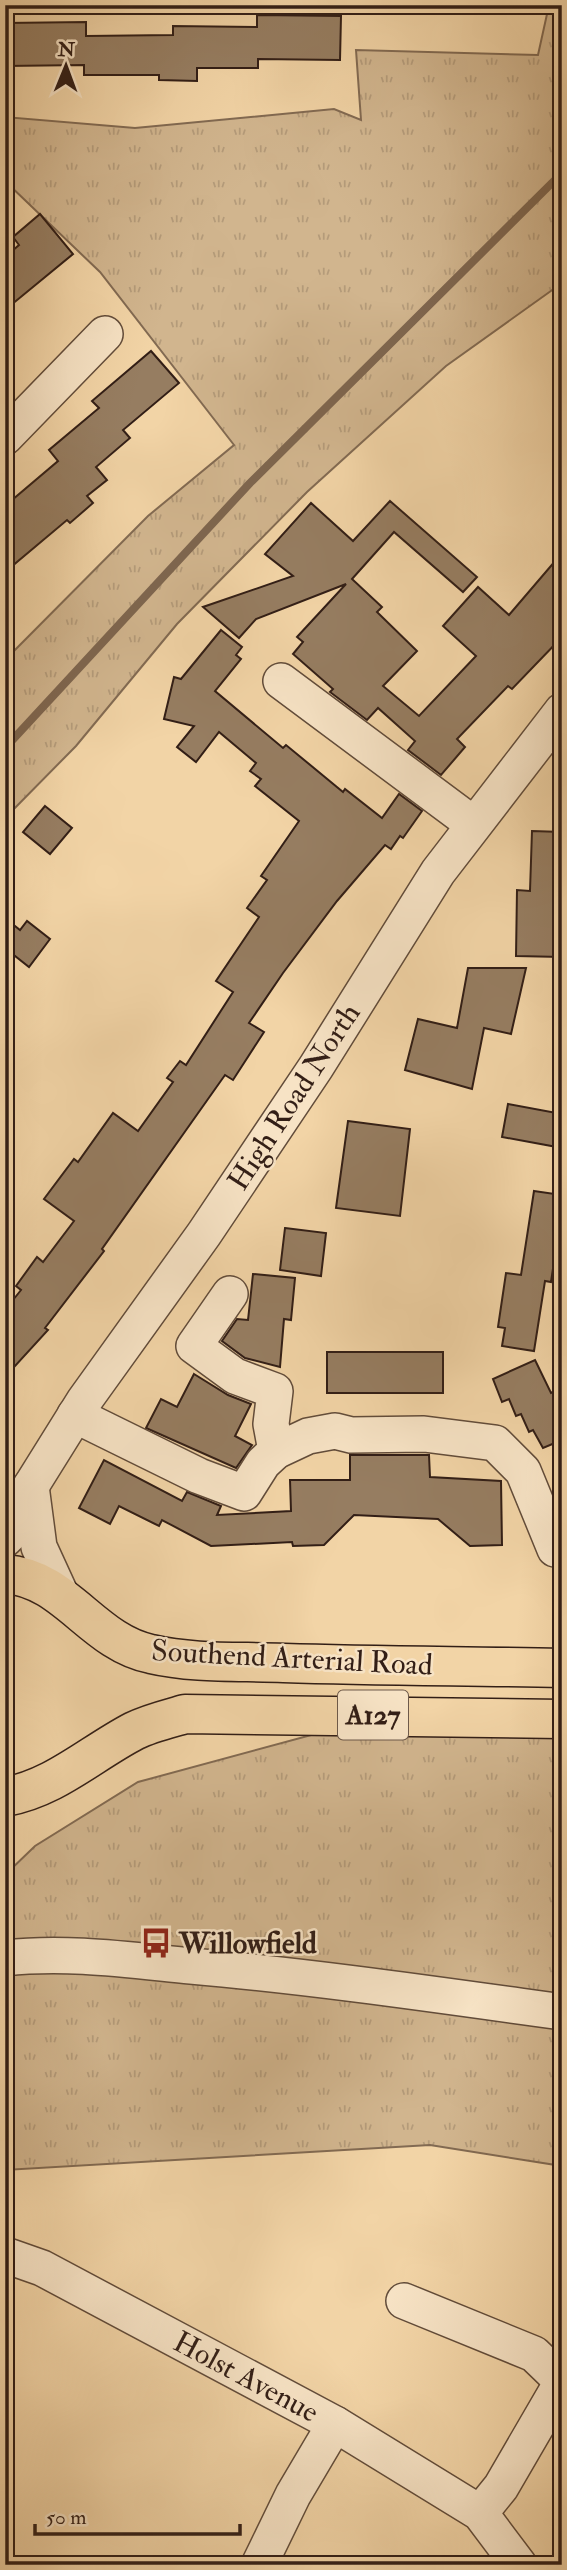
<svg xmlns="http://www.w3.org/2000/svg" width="567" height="2570" font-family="'IM FELL Double Pica',serif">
  <defs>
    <pattern id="grass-tufts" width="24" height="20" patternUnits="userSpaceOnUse" patternTransform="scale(1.75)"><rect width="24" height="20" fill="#d1b58e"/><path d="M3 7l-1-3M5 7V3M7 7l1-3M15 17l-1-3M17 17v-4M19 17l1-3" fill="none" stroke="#b49b7a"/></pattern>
  </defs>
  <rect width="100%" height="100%" fill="#f2d4a6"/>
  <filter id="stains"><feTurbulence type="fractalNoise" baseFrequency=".00286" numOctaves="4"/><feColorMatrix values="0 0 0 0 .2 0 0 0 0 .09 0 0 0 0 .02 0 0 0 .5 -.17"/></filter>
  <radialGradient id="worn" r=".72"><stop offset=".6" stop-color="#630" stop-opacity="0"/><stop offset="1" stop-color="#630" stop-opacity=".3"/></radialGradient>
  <!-- grass -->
  <g fill="url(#grass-tufts)" stroke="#826a52" stroke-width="2">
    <path d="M549 5H562V283L446 366 307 492 177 624 76 746 5 818V660L148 516 234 445 100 272 5 181V117L135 128 334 109 361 120 356 50 538 55Z"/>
    <path d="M326 1731 562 1734V2166L430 2145 5 2170V1875L35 1846 138 1782Z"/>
  </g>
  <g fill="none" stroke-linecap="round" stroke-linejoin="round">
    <!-- stream -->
    <path stroke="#7e664f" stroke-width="8" d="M5 748 250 483 562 173"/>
  </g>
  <!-- building -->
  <g fill="#967d61" stroke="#321e16" stroke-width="2">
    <path d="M257 15 341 16 340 60 258 59V68H197V81L159 80V75H84V65L5 66V23L86 22V36L173 35V26L257 27Z"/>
    <path d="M40 214 73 254 5 310V257L19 245 13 237Z"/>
    <path d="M151 351 179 383 123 430 130 438 96 467 107 480 87 496 93 503 70 523 67 520 5 572V506L58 461 49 450 99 408 92 401Z"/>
    <path d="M390 501 477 577 463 592 394 532 352 579 382 607 377 612 417 651 383 686 419 716 476 656 443 626 478 587 509 615 562 553V637L512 689 508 686 457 739 465 747 441 775 408 750 415 741 378 708 367 720 330 692 333 689 293 654 303 642 297 637 346 584 256 619 239 638 203 607 293 576 265 554 311 503 353 541Z"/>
    <path d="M221 630 242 647 236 655 241 659 215 691 283 748 286 745 343 792 345 789 382 818 399 794 422 811 403 838 400 836 391 849 385 845 337 901 283 973 249 1023 264 1032 233 1080 225 1075 102 1249 104 1251 45 1328 48 1330 5 1377V1310L21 1290 16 1286 37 1257 43 1262 74 1221 44 1199 74 1159 78 1162 113 1113 138 1131 173 1082 167 1078 180 1061 186 1065 233 992 216 981 259 917 247 908 267 880 261 876 299 821 255 786 261 779 250 771 256 763 219 732 196 762 177 747 194 726 164 719 174 677 181 679Z"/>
    <path d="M45 806 72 828 50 854 23 832Z"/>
    <path d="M532 831 562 832V957L516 956 517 890 530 891Z"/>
    <path d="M5 918 20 930 27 921 50 939 29 967 5 948Z"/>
    <path d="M468 968H526L511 1034 484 1028 472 1089 405 1070 418 1019 457 1028Z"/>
    <path d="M508 1104 562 1114 557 1147 502 1137Z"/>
    <path d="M348 1121 410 1129 400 1216 336 1208Z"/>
    <path d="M534 1191 562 1195V1228H559L551 1282 545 1281 534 1351 502 1346 505 1328 498 1327 506 1273 521 1275Z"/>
    <path d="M285 1228 326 1233 321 1276 280 1270Z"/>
    <path d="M253 1274 295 1278 291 1320 284 1319 280 1367 245 1358 222 1341 237 1319 248 1320Z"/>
    <rect x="327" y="1352" width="116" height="41"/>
    <path d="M535 1360 551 1393 555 1391 562 1410V1440L543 1448 533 1430 529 1432 521 1414 516 1416 509 1399 502 1402 493 1379Z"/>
    <path d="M194 1374 228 1395 251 1404 235 1436 252 1445 236 1468 146 1428 161 1399 177 1407Z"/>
    <path d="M350 1455H429L430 1477 501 1481 502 1545 470 1546 438 1519 354 1515 324 1545 293 1546 292 1542 211 1546 162 1520 159 1526 119 1506 110 1524 79 1508 104 1460 182 1501 187 1492 221 1506 217 1515 291 1511 290 1480H350Z"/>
  </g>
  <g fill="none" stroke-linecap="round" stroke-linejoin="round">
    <!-- minor casing -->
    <g stroke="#624c3a" stroke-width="38">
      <g id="minor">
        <path d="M5 437 105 334"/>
        <path d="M281 681 473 824"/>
        <path d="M230 1294 194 1346 235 1376 275 1391 271 1424 276 1451"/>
        <path d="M75 1415 199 1476 244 1493 263 1463 276 1451 308 1436 335 1431 351 1435 424 1434 495 1443 523 1471 555 1549"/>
        <path d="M31 1486 39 1547 61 1595"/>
        <path d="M5 1539 12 1532 31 1486 84 1401 204 1234 316 1067 438 872 562 711"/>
        <path d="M5 1958C67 1951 129 1960 191 1966 315 1977 439 1995 562 2012"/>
        <path d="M5 2255 42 2268 335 2424 480 2513 519 2565"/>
        <path d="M404 2301 534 2354 562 2381"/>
        <path d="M480 2513 501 2487 562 2382"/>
        <path d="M259 2565 293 2495 335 2424"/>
      </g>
    </g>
    <!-- highway casing -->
    <g stroke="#321e16" stroke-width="41">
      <g id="highway">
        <path d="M5 1574C66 1578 92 1642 151 1654 194 1664 241 1661 284 1663 377 1666 469 1666 562 1668"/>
        <path d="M5 1797C55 1788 90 1754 134 1731 150 1723 168 1719 185 1714L562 1719"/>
      </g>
    </g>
    <!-- minor -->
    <use href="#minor" stroke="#f7e3c5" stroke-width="35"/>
    <!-- highway -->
    <use href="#highway" stroke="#f2d4a6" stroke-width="38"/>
  </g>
  <!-- icons -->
  <defs>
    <g id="bus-bare" transform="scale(2.415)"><path d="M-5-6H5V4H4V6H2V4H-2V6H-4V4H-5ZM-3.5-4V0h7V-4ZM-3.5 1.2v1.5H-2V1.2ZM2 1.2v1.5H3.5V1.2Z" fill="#8f2418" stroke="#f7e3c5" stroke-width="2.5" paint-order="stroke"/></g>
  </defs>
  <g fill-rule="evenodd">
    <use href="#bus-bare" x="156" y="1943"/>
  </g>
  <g text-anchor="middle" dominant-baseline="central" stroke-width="5" stroke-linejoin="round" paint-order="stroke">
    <!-- shield labels -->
    <rect fill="#f7e3c5" stroke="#6d594a" stroke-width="2" x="338" y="1690.5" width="70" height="49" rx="5"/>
    <g font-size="28" font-weight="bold" fill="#321e16">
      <text x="373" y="1715">A127</text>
    </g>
    <!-- street labels -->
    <g font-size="30" fill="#321e16" stroke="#f7e3c5">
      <text transform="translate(294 1097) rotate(-57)">High Road North</text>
      <text transform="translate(292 1658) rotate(3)">Southend Arterial Road</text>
      <text transform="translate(246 2377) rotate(28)">Holst Avenue</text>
    </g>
    <!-- poi labels -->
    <g font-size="30" font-weight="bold" fill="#321e16" stroke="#f7e3c5" text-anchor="start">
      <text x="179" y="1943">Willowfield</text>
    </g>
  </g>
  <!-- margin -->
  <rect width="567" height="2570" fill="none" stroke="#f2d4a6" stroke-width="28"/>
  <rect x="7" y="7" width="553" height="2556" fill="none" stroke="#321e16" stroke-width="3.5"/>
  <rect x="14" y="14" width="539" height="2542" fill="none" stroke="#321e16" stroke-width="2"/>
  <!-- north arrow -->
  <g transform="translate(66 66) rotate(1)" stroke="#f7e3c5" stroke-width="5" paint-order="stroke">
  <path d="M0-5L12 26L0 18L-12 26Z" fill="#321e16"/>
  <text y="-10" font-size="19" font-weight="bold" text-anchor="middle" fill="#321e16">N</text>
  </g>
  <!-- scale -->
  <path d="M35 2524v10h205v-10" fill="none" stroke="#321e16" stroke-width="3.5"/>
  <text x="46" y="2524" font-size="21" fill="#321e16" stroke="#f7e3c5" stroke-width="5" paint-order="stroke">50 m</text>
  <rect width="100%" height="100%" filter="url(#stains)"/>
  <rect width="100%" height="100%" fill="url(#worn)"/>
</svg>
